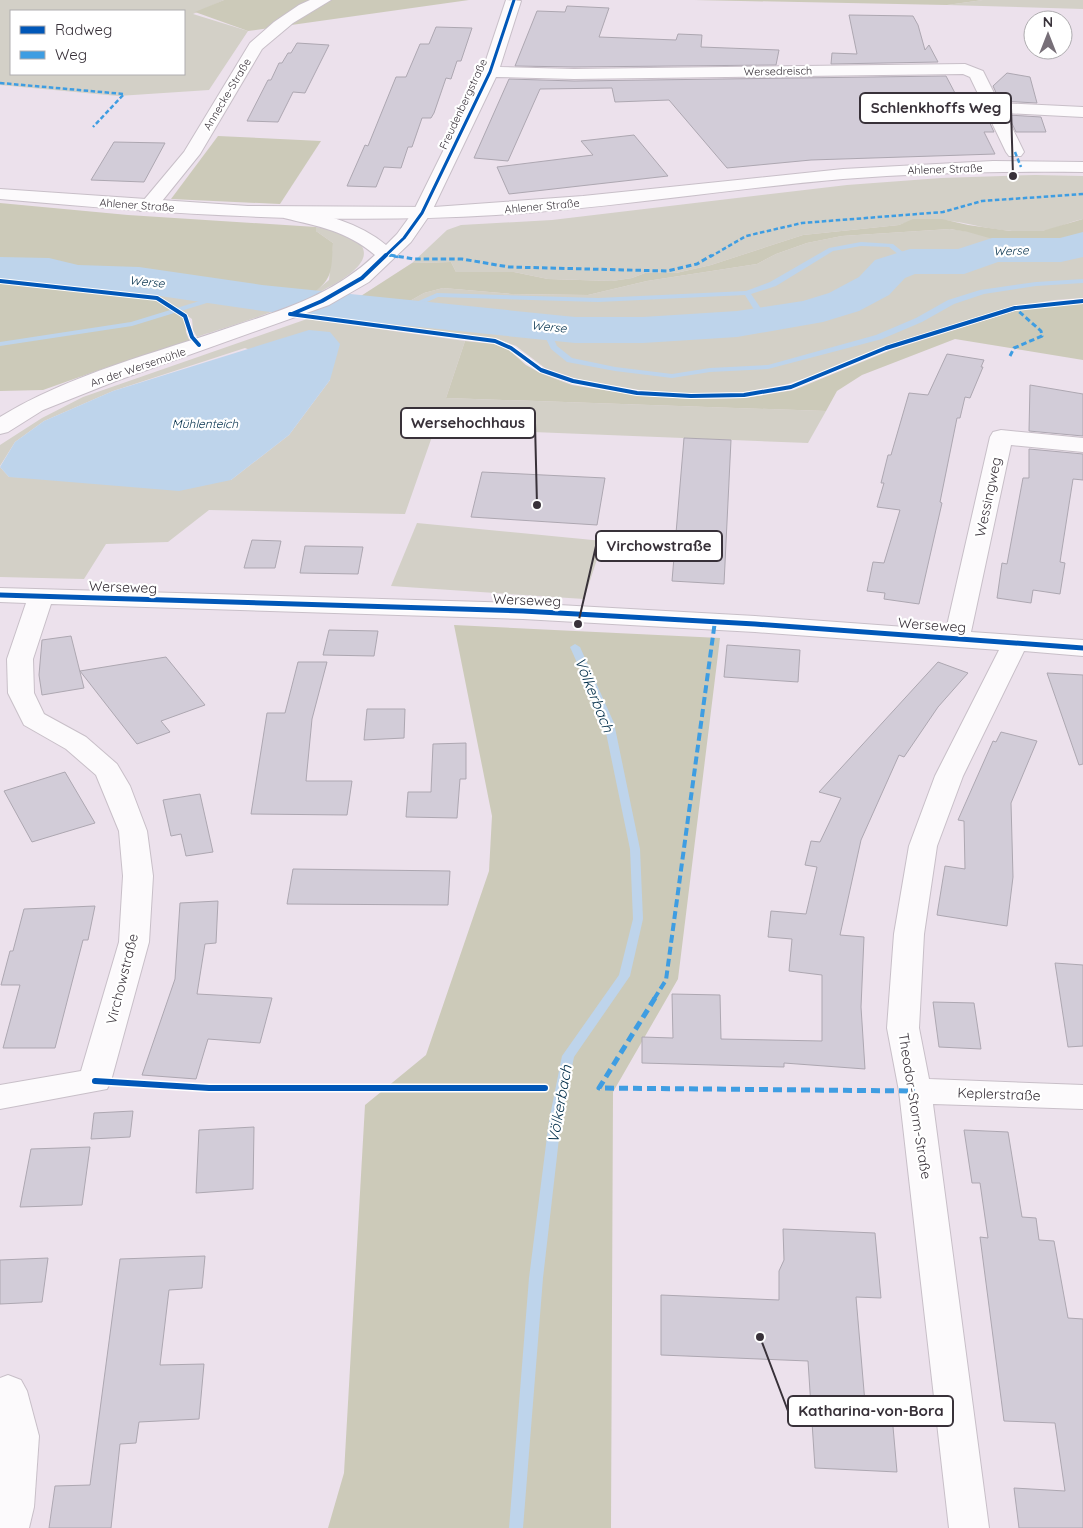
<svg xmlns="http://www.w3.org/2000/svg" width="1083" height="1528" font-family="Quicksand,sans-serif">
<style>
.green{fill:#d3d0c7;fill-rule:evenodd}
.forest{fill:#cccab9}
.water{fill:#bed4eb}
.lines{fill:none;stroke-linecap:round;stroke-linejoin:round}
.stream{fill:#bed4eb;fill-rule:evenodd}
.river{fill:#bed4eb;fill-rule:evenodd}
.building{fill:#d2ccd8;stroke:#ada7b1}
.street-casing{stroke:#c8bfc8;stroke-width:2}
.secondary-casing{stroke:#c8bfc8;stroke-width:2}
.street{fill:#fcfafc;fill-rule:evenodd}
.secondary{fill:#fcfafc;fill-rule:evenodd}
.quiet-far3{stroke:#3e9de2;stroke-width:2.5;stroke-dasharray:4.5 2.5;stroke-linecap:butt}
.quiet-far2{stroke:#3e9de2;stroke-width:3;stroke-dasharray:5.5 3;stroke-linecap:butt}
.quiet-far1{stroke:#3e9de2;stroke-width:4;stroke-dasharray:8 4;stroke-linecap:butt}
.quiet{stroke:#3e9de2;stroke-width:5;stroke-dasharray:9 5;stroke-linecap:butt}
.cycleway-far3-casing{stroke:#fff;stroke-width:5}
.cycleway-far2-casing{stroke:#fff;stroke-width:6}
.cycleway-far1-casing{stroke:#fff;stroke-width:8}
.cycleway-casing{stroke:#fff;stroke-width:9}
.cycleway-far3{stroke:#0057b8;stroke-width:3}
.cycleway-far2{stroke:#0057b8;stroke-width:4}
.cycleway-far1{stroke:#0057b8;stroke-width:5}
.cycleway{stroke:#0057b8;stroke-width:6}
.labels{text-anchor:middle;stroke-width:4.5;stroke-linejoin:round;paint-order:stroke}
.far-street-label{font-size:11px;fill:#383139;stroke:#fff}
.far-water-label{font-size:12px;font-style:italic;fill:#002e4a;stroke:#fff}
.street-label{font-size:14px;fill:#383139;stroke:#fff}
.water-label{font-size:15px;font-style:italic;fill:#002e4a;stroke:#fff}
.leader{fill:none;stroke:#383139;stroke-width:2}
.callout-dot{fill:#383139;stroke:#fff;stroke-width:2}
.callout{fill:#fff;stroke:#383139;stroke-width:2}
.callout-label{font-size:15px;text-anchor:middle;font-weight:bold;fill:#383139}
</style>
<rect width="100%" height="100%" fill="#ece1ec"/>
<!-- green -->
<g class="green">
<path d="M0,0h224l-31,14 55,17 -39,59 -91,6 -118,-11zM11,11h173v63h-173z"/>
<path d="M983,0h100v9l-136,-4z"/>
<path d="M1035,175l48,1v43c-14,3 -27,10 -41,12 -9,1 -21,0 -30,0 -38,-2 -76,-21 -113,-6l-96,10 -92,30 -35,8h-31l-13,5 -20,3 -64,-2 -34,-7h-58l-5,-10 -39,1 35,-33 14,-5 91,-5 295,-35 94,-7z"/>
<path d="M316,227c16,3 34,5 45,18 27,37 -142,84 -164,92l-4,-7 -1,-11 -32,-22 -160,-18v-20l156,16 120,17 11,5 19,2 23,-19 4,-37 -17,-12z"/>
<path d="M950,229c13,2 52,6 59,17l36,2 38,-8v58l-28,2 -43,7 -129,40 -57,24 -38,13 -44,8 -53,2 -52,-4 -62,-11 -32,-11 -29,-22 -18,-7 -180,-24 32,-12 51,3 23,-13 19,-5 69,6 76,1 59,-14 110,-17 19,-10 31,-11 35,-7z"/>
<path d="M307,319l158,22 -19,57 380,13 -18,32 -373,-15 -30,86 -196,-4 -41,32 -62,2 -22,35 -84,-2v-110l9,10 222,3 58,-45 41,-55 -85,-32 -132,43 -69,30 -29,21 -15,24v-21l42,-27 41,-21z"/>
<path d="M417,523l186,18 -19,58 -193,-13z"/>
</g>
<!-- forest -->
<g class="forest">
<path d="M224,0h245l-221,31 -53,-19z"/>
<path d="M694,0h289l-36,5z"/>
<path d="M218,136l103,5 -41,63 -109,-5z"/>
<path d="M0,203l128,12 188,12v4l17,12c-2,32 0,36 -27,56l-19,-2 -11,-5 -120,-17 -156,-16z"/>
<path d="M913,219h29l26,6 42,6h32l41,-12v21l-38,8 -36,-2 -2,-3 -39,-11 -18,-3 -108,7 -35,7 -31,11 -19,10 -110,17 -59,14 -76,-1 -69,-6 -19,5 -23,13 -51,-3 62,-40 39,-1 5,10h58l34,7 64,2 20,-3 13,-5h31l35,-8 92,-30 96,-10z"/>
<path d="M0,283l156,16 12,6 17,15 1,12 4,10 -85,26 -62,22 -43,1z"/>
<path d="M1083,303v57l-128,-21 -93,36 -25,16 -11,20 -380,-13 19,-57 29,3 15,6 17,15 14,8 32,12 63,10 56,4 54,-1 49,-8 97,-40 130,-41z"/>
<path d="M454,625l266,13 -42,341 -65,113 -2,436h-283l16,-55 21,-368 61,-50 63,-184 3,-55z"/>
</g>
<!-- water -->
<path class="water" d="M309,330l21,2 10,12 -10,36 -41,55 -58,45 -52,11 -170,-14 -9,-10 15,-25 29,-21 69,-30z"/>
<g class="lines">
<!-- stream -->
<g class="stream">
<path d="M861,242l32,2 21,17 -6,1 -19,-15 -28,-1 -28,5 -57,35 -25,8 17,25 -4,2h-3l-16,-26 -147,7 -160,-5 -38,17h-3l-4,-2 44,-19 161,5 148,-7 24,-9 59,-34z"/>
<path d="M1083,279v4l-47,3 -52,8 -30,10 -32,18 -40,17 -114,30 -58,3 -38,6 -57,-7 -48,-9 -16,-13 -11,-23 1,-2h6l10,22 15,12 43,9 57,7 38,-6 58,-3 108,-30 40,-17 32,-18 32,-10 56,-8z"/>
<path d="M229,292l7,2 -104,32 -132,20v-4l131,-20z"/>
<path d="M575,644l5,3 34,76 26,126 3,70 -13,57 -56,81 -13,64 -18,157 -20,250h-14l20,-250 20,-157 13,-65 57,-81 14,-56 -3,-70 -26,-126 -34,-76z"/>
</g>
<!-- river -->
<path class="river" d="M1083,232v25l-22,5h-63l-34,12h-49l-10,4 -16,17 -30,16 -36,11 -86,15 -94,6h-68l-313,-32 -123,-18 -61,-2 -29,-7 -49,-3v-24l49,1 29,7 61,2 123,18 313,32h68l94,-6 66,-10 26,-8 30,-16 16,-17 35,-11h48l34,-11h68z"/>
</g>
<!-- building -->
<g class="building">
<path d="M567,6l42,2 -10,29 77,3 2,-6 24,1 -1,12 78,3 -3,15 -202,2 -59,-1 22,-55 28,1z"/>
<path d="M849,15l64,1 5,9 7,25 4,-5 9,17 -107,2 1,-11 25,1z"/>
<path d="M436,27l36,1 -11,33h-4l-6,18 -5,-1 -12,35 -3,5h-9l-10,29h-4l-7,21 -17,-1 -8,20 -29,-1 18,-41 3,1 28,-69h10l14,-33h9z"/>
<path d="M297,43l32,2 -24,48 -12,-1 -15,30 -31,-1 21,-41h3l8,-17h3l6,-10h3z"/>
<path d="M1007,73l23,4 7,26 -37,-2 -7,-15z"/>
<path d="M946,76l19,36 14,-12 15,32h-10l11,22 -184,6 -84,8 -58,-68 -54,2 -3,-14 -72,1 -32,72 -34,-3 35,-79 65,2z"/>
<path d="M1008,115l33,2 5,15h-30z"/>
<path d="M634,135l34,41 -159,18 -12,-27 96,-12 -12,-14z"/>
<path d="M114,142l51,1 -21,39 -53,-2z"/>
<path d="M947,354l37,6 -3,7h2l-13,31 -5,-1 -5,21h-3l-17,84 2,1 -23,101 -35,-5 1,-6 -18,-2 6,-29 11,1 16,-53 -23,-3 7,-24h-3l7,-28h3l18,-62 19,2z"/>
<path d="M1030,385l53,9v42l-54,-5z"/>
<path d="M684,438l47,2 -7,144 -52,-3z"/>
<path d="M1029,449l54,5v26l-10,-1 -13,83 5,1 -5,31 -27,-4 -2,13 -34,-5 5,-35 5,1 16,-86h6z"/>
<path d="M482,472l123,6 -8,47 -126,-8z"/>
<path d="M252,540l29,1 -6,27h-31z"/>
<path d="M305,546l58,1 -5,27 -58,-1z"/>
<path d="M329,630l49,1 -4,25 -51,-1z"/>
<path d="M71,636l13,52 -42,7 -3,-20 3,-35z"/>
<path d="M727,645l73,5 -2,32 -74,-5z"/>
<path d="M166,657l39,48 -44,16 9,11 -33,12 -57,-73z"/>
<path d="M298,662h29l-15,57 -6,62h46l-5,34 -96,-1 16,-101h18z"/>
<path d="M938,662l30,11 -30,34 -34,50 -5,-2 -38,85 -21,95 24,2 -3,70 4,62 -81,-6v4l-142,-4v-26l31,1 -1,-44 48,1 1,44 101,2v-66l-33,-4 3,-32 -24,-2 3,-26 35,3 11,-47 -12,-2 6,-24 9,1 21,-44 -22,-6z"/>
<path d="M1047,673l36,2v89l-4,1z"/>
<path d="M367,709h38l-1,29 -40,2z"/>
<path d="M1001,732l36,9 -26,62 2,74 -6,49 -70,-11 8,-49 20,3 -1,-48 -6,-1 35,-79 3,1z"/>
<path d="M466,743v36h-6l-3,39 -51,-1 2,-25h23l2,-48z"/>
<path d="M65,772l30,51 -63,19 -28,-51z"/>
<path d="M200,794l13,58 -27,4 -5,-22 -10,2 -8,-36z"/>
<path d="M293,869l157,2 -2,34 -161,-1z"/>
<path d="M218,901l-2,42 -11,1 -8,50 75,4 -12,45 -52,-4 -12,40 -54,-4 33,-96 5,-76z"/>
<path d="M95,906l-7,34h-5l-28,108h-52l17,-63h-19l9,-34h3l11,-42z"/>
<path d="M1055,963l28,2v81l-15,1z"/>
<path d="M933,1002l41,1 7,46 -42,-2z"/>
<path d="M133,1111l-3,26 -39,2 3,-26z"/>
<path d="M254,1127l-1,62 -57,4 3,-63z"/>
<path d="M964,1130l44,2 14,85 14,1 3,22 15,1 14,77 15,1v209h-64l-5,-40 51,3 -10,-68 -51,-2 -24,-184 8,1 -8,-55h-8z"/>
<path d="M90,1147l-8,58 -62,2 11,-58z"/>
<path d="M783,1229l92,4 6,65 -25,-1 9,106 26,1 6,68 -82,-4 -7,-107 -147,-6v-60l118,5v-29l5,-11z"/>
<path d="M205,1256l-3,32 -33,2 -9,75 44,-1 -5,55 -60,3 -3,21 -16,1 -9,84h-62l6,-42 35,-1 30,-226z"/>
<path d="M48,1258l-6,44 -42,2v-44z"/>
</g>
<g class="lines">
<!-- street casing -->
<g class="street-casing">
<g id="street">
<path d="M331,0l-38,23 -31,26 -62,105 -46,57h-14l-2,-4 46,-55 66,-109 24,-21 25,-17 11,-5z"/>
<path d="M506,0l15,1 -21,66 74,2 391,-5 18,7 16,32 84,4v10l-78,-4 19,39 -3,4h-12l-3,-4 -36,-75 -7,-3 -389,5 -78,-2 -65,136 -20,29 -42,40 -40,23 -213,76 -73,29 -35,22 -8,2v-17c70,-43 156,-64 234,-91 52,-17 100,-32 141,-71 -30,-25 -55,-28 -91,-37l-2,-4 2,-4 7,-2c35,7 67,14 95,37l11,-11 16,-22 69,-140z"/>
<path d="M1001,430l82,8v14l-72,-7 -40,187 112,8v16l-59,-5 -61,125 -26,70 -13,88 -5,94 10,51 154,6v24l-150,-5 56,424h-40l-50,-437 -12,-63 7,-94 15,-88 26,-70 64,-126 -244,-18 -232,-13 -472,-15 -18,55 1,34 10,21 42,23 31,27 13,22 17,45 6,45 -4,66 -38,139 -4,8 -107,20v-24l81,-14 38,-129 4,-66 -4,-45 -23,-56 -30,-26 -42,-24 -16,-32 -1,-34 19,-56 -26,-1v-14l523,15 232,13 191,14 44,-193 3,-5z"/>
<path d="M8,1375l13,5 6,11 12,45 -5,71 -5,21h-29v-150z"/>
</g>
</g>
<!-- secondary casing -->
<g class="secondary-casing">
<path id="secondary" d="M993,161l90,1v10c-80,-1 -160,1 -240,7 -116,10 -231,29 -347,36 -166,10 -331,-1 -496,-16v-10l248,17 186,1 149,-11 260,-27z"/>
</g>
<!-- street -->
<use href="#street" class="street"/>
<!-- secondary -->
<use href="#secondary" class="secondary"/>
<!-- quiet-far3 -->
<g class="quiet-far3">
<path d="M0,83l124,11 -31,33"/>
<path d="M1015,152l6,15"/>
<path d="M387,255l11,2"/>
<path d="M710,257l36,-21 56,-13 141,-11 39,-11 101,-7"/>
</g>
<!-- quiet-far2 -->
<g class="quiet-far2">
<path d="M390,255l24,4h48l47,8 158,4 30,-7 15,-9"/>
<path d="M1010,356l4,-8 28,-12 -1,-5 -26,-23"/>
</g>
<!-- quiet-far1 -->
<path class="quiet-far1" d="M654,999l12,-19 49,-359"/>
<!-- quiet -->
<path class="quiet" d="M655,998l-56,90 316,3"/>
<!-- cycleway-far3 casing -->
<g class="cycleway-far3-casing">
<path id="cycleway-far3" d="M384,257l20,-19 18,-25 68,-141 24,-72"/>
</g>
<!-- cycleway-far2 casing -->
<g class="cycleway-far2-casing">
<g id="cycleway-far2">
<path d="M0,281l157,17 28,18 7,21 7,8"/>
<path d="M290,314l205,27 16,7 30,22 32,11 64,12 54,3 53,-1 47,-8 95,-39 129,-40 68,-7"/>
<path d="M292,314l30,-13 40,-23 24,-23"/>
</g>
</g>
<!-- cycleway-far1 casing -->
<g class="cycleway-far1-casing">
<path id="cycleway-far1" d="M0,595l523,16 232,13 328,24"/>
</g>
<!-- cycleway casing -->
<g class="cycleway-casing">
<path id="cycleway" d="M95,1081l114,7h336"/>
</g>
<!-- cycleway-far3 -->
<use href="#cycleway-far3" class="cycleway-far3"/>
<!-- cycleway-far2 -->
<use href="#cycleway-far2" class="cycleway-far2"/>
<!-- cycleway-far1 -->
<use href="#cycleway-far1" class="cycleway-far1"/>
<!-- cycleway -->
<use href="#cycleway" class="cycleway"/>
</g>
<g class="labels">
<!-- far-street labels -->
<g class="far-street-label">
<text transform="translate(778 71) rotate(-1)" y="4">Wersedreisch</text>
<text transform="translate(227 94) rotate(-59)" y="4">Annecke-Straße</text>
<text transform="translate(463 104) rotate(-65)" y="4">Freudenbergstraße</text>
<text transform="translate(945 169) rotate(-2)" y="4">Ahlener Straße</text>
<text transform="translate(137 205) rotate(4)" y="4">Ahlener Straße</text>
<text transform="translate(542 206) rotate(-5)" y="4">Ahlener Straße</text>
<text transform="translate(138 367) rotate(-19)" y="4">An der Wersemühle</text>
</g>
<!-- far-water labels -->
<g class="far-water-label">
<text transform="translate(1011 251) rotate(-2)" y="4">Werse</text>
<text transform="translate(147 282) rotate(6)" y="4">Werse</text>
<text transform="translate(549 327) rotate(6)" y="4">Werse</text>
<text x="205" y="428">Mühlenteich</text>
</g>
<!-- street labels -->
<g class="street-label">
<text transform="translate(988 497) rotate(-78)" y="5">Wessingweg</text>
<text transform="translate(123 587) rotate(2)" y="5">Werseweg</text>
<text transform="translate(527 600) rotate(2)" y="5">Werseweg</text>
<text transform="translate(932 625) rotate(4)" y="5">Werseweg</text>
<text transform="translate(122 979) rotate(-76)" y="5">Virchowstraße</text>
<text transform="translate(999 1094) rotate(2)" y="5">Keplerstraße</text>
<text transform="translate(915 1106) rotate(81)" y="5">Theodor-Storm-Straße</text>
</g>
<!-- water labels -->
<g class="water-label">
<text transform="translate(594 695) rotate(68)" y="5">Völkerbach</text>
<text transform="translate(560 1104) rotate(-80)" y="5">Völkerbach</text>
</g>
</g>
<!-- callouts -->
<path class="leader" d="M1013 176L1011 108M537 505L535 423M578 624L596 546M760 1337L788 1411"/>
<g class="callout-dot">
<circle cx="1013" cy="176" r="5"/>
<circle cx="537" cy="505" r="5"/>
<circle cx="578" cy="624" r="5"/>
<circle cx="760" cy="1337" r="5"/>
</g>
<g class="callout">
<rect x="860" y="93" width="151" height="30" rx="5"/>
<rect x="401" y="408" width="134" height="30" rx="5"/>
<rect x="596" y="531" width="126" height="30" rx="5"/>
<rect x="788" y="1396" width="165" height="30" rx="5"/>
</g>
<g class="callout-label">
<text x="936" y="113">Schlenkhoffs Weg</text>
<text x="468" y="428">Wersehochhaus</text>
<text x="659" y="551">Virchowstraße</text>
<text x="871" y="1416">Katharina-von-Bora</text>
</g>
<!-- legend -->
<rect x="10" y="10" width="175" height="65" fill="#ffffff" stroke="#afadb0"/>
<rect x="20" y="26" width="25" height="8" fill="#0057b8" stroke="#afadb0"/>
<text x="55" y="35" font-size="15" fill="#383139">Radweg</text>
<rect x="20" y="51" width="25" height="8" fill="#3e9de2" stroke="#afadb0"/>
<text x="55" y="60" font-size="15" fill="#383139">Weg</text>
<!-- north arrow -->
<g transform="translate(1048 35)"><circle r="24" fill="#ffffff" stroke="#afadb0"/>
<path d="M0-4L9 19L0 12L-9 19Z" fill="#776f78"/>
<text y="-8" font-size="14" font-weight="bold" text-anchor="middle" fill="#383139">N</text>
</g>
</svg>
